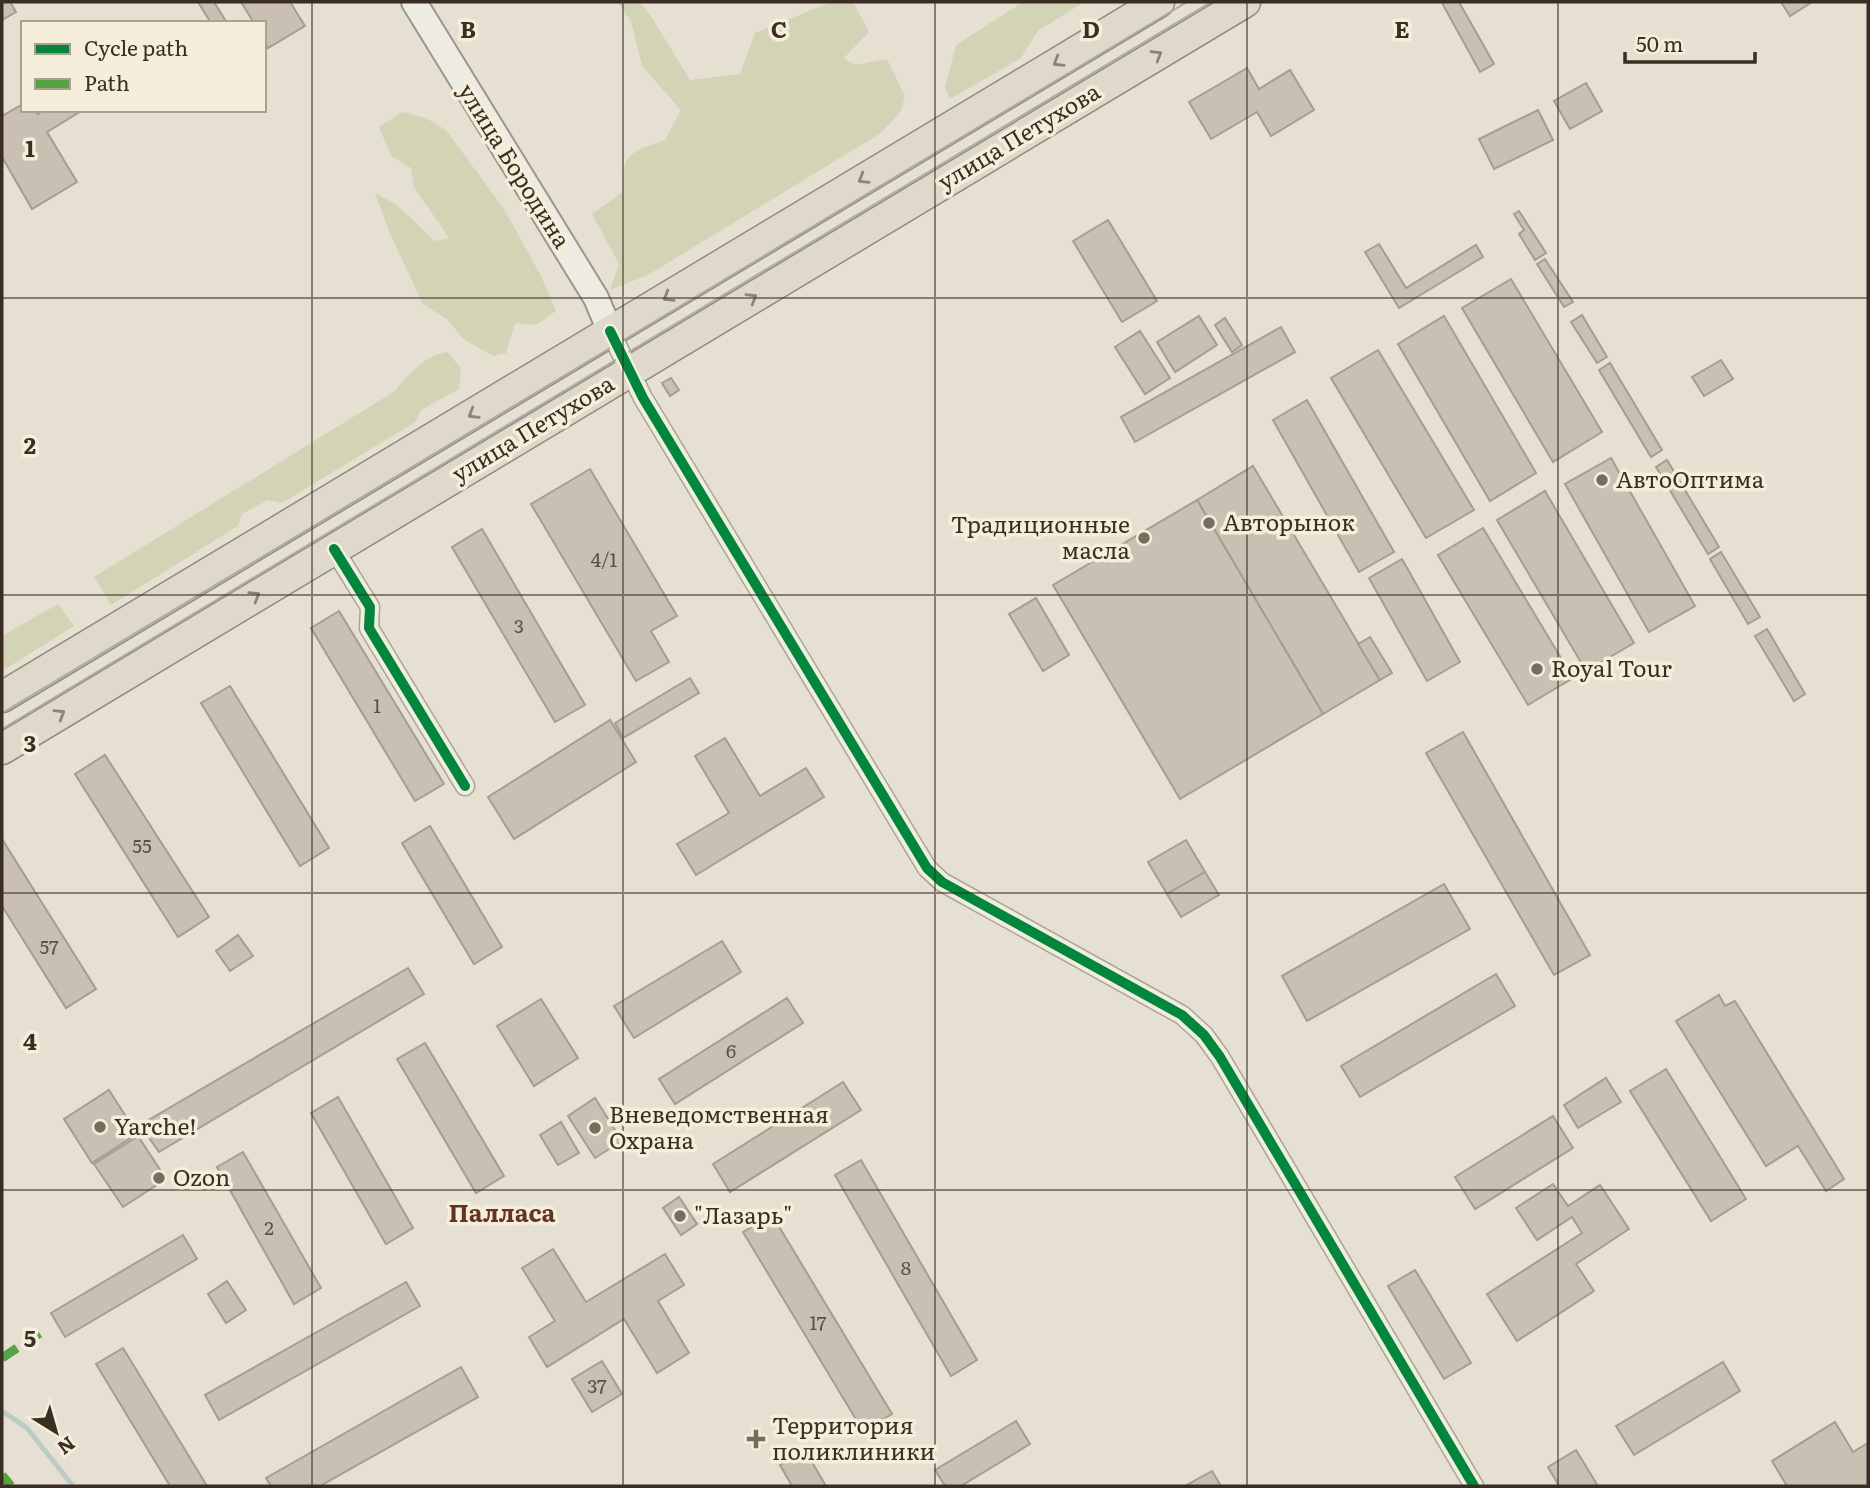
<svg xmlns="http://www.w3.org/2000/svg" width="1870" height="1488" font-family="Literata,serif">
<style>
.green{fill:#d3d4b5}
.lines{fill:none;stroke-linecap:round;stroke-linejoin:round}
.stream{stroke:#bccbc3;stroke-width:5}
.building{fill:#c9c0b3;stroke:#a69c91;stroke-width:2}
.minor-casing{stroke:#aba59a;stroke-width:21}
.secondary-casing{stroke:#9b958a;stroke-width:28}
.trunk-casing{stroke:#908b81;stroke-width:33}
.minor{stroke:#eeebe3;stroke-width:18}
.secondary{stroke:#eeebe3;stroke-width:24}
.trunk{stroke:#dfd9cc;stroke-width:30}
.tram{stroke:#aeaaa3;stroke-width:2}
.quiet{stroke:#54a441;stroke-width:9;stroke-dasharray:18 9;stroke-linecap:butt}
.cycleway-casing{stroke:#f4eeda;stroke-width:15}
.cycleway{stroke:#00873e;stroke-width:10}
.oneway{stroke:#8c8477}
.grid{fill:none;stroke:#3a2e22;stroke-width:2;stroke-opacity:0.55}
.poi-dot{fill:#766c60;stroke:#f4eeda;stroke-width:2.5}
.labels{text-anchor:middle;stroke-width:7;stroke-linejoin:round;paint-order:stroke}
.number-label{font-size:19px;fill:#5e5246}
.street-label{font-size:23px;fill:#3a2e22;stroke:#f4eeda}
.poi-label{font-size:23px;fill:#3a2e22;stroke:#f4eeda;text-anchor:start}
.neighbourhood-label{font-size:24px;font-weight:bold;fill:#643324;stroke:#f4eeda}
.grid-label{font-size:23px;text-anchor:middle;font-weight:bold;fill:#3a2e22;stroke:#f4eeda;stroke-width:7;stroke-linejoin:round;paint-order:stroke}
</style>
<rect width="100%" height="100%" fill="#e5e0d2"/>
<!-- green -->
<g class="green">
<path d="M617,2h23l11,14 39,64 50,-6 15,-41 76,-31h22l16,30 -25,26 11,7 32,-6 18,37 -4,15 -20,22 -233,142 -38,15 9,-26 -27,-50 31,-22c-2,-39 7,-40 42,-52l16,-30 -39,-44 -11,-45z"/>
<path d="M1023,2h61l-46,29 -17,27 -71,41 -5,-11 11,-43z"/>
<path d="M402,112l24,6 20,12 58,79 37,67 15,35 -20,14 -21,-2 -9,30 -13,3 -30,-17 -15,-19 -25,-16 -33,-70 -15,-41 22,12 38,36 14,-3 -35,-51 -3,-19 -20,-12 -12,-29z"/>
<path d="M447,352l14,16 -2,21 -38,21 -6,12 -133,81 -14,-3 -26,14 -4,12 -127,79 -17,-28 301,-186c15,-18 29,-35 52,-39z"/>
<path d="M58,604l16,22 -72,45v-35z"/>
</g>
<g class="lines">
<!-- stream -->
<path class="stream" d="M2,1411l25,17 46,58"/>
</g>
<!-- building -->
<g class="building">
<path d="M2,2h8l6,10 -14,8z"/>
<path d="M198,2h16l13,21h-16z"/>
<path d="M241,2h49l15,24 -37,22 -4,-7v-18h-10z"/>
<path d="M1444,2h15l35,62 -14,8 -38,-69z"/>
<path d="M1781,2h31l-22,14z"/>
<path d="M1247,68l12,21 31,-19 24,40 -43,26 -14,-24 -46,27 -22,-37z"/>
<path d="M1586,83l16,28 -32,18 -16,-28z"/>
<path d="M23,104v6h13l2,4 6,-4h39l-36,22 30,50 -45,27 -30,-52v-41z"/>
<path d="M1538,110l15,30 -59,29 -15,-30z"/>
<path d="M1519,211l27,42 -11,7 -16,-26 5,-4 -10,-16z"/>
<path d="M1108,220l49,81 -35,21 -49,-81z"/>
<path d="M1379,244l27,44 70,-43 7,12 -84,51 -34,-56z"/>
<path d="M1545,259l28,43 -9,5 -27,-43z"/>
<path d="M1511,279l91,153 -49,30 -91,-154z"/>
<path d="M1582,315l25,42 -10,6 -26,-41z"/>
<path d="M1199,316l18,29 -42,27 -18,-30z"/>
<path d="M1444,316l92,157 -46,28 -92,-157z"/>
<path d="M1225,318l17,27 -10,7 -17,-27z"/>
<path d="M1281,327l14,25 -160,90 -14,-25z"/>
<path d="M1140,331l30,47 -25,16 -30,-47z"/>
<path d="M1378,350l96,160 -48,28 -95,-160z"/>
<path d="M1721,360l12,19 -29,17 -12,-19z"/>
<path d="M1610,363l52,87 -11,7 -52,-87z"/>
<path d="M671,378l8,12 -9,6 -8,-13z"/>
<path d="M1307,400l87,152 -35,20 -86,-152z"/>
<path d="M1611,458l84,148 -46,26 -84,-148z"/>
<path d="M1667,460l52,87 -11,7 -52,-87z"/>
<path d="M1253,466l127,214 -57,34 -126,-214z"/>
<path d="M590,469l87,147 -26,15 18,31 -33,19 -105,-177z"/>
<path d="M1545,491l89,152 -48,28 -89,-151z"/>
<path d="M1197,500l126,214 -143,85 -127,-214z"/>
<path d="M1483,528l90,150 -45,27 -90,-150z"/>
<path d="M482,529l103,176 -30,17 -103,-175z"/>
<path d="M1721,552l39,65 -12,7 -38,-65z"/>
<path d="M1402,559l58,103 -33,19 -58,-103z"/>
<path d="M1036,598l33,57 -26,16 -34,-57z"/>
<path d="M339,611l105,173 -29,17 -104,-173z"/>
<path d="M1767,629l38,65 -11,7 -39,-65z"/>
<path d="M1370,637l22,36 -12,7 -22,-36z"/>
<path d="M690,678l9,15 -76,45 -8,-15z"/>
<path d="M230,686l99,162 -29,18 -99,-163z"/>
<path d="M610,720l26,42 -122,77 -26,-42z"/>
<path d="M1463,732l127,223 -36,20 -128,-222z"/>
<path d="M725,738l35,58 46,-28 18,29 -128,78 -19,-31 52,-31 -34,-57z"/>
<path d="M105,755l104,162 -31,20 -103,-163z"/>
<path d="M430,826l72,121 -28,17 -72,-121z"/>
<path d="M2,839l94,150 -30,19 -64,-102z"/>
<path d="M1186,840l19,32 -38,22 -19,-32z"/>
<path d="M1205,872l14,23 -38,22 -14,-23z"/>
<path d="M1444,884l26,45 -163,92 -25,-45z"/>
<path d="M238,935l15,21 -23,15 -14,-20z"/>
<path d="M722,941l19,31 -107,66 -20,-32z"/>
<path d="M408,968l16,26 -265,158 -19,-27z"/>
<path d="M1496,974l19,32 -155,91 -19,-31z"/>
<path d="M1719,995l6,11 10,-5 109,178 -18,12 -28,-45 -32,20 -90,-145z"/>
<path d="M787,998l16,25 -128,81 -16,-25z"/>
<path d="M541,999l37,59 -44,28 -37,-60z"/>
<path d="M425,1043l79,133 -28,17 -79,-134z"/>
<path d="M1666,1069l80,130 -35,22 -81,-130z"/>
<path d="M1606,1078l15,24 -43,26 -14,-23z"/>
<path d="M843,1082l18,28 -131,82 -17,-28z"/>
<path d="M109,1090l28,44 -45,29 -28,-44z"/>
<path d="M338,1097l75,131 -27,16 -75,-131z"/>
<path d="M595,1098l27,43 -27,17 -27,-42z"/>
<path d="M1553,1116l20,32 -98,61 -20,-32z"/>
<path d="M561,1122l18,31 -21,12 -18,-30z"/>
<path d="M138,1136l28,43 -43,28 -29,-43z"/>
<path d="M243,1152l78,136 -27,16 -77,-137z"/>
<path d="M861,1160l116,200 -26,16 -116,-201z"/>
<path d="M1553,1184l15,22 32,-21 29,44 -53,35 18,27 -77,50 -30,-47 95,-61 -10,-16 -35,23 -21,-32z"/>
<path d="M679,1197l18,27 -16,11 -18,-27z"/>
<path d="M772,1215l120,199 -29,17 -120,-199z"/>
<path d="M183,1235l14,24 -132,78 -14,-24z"/>
<path d="M553,1249l33,53 79,-48 19,31 -26,16 31,52 -32,20 -33,-54 -77,48 -18,-30 26,-16 -33,-53z"/>
<path d="M1415,1270l56,93 -27,16 -56,-93z"/>
<path d="M227,1281l19,29 -20,13 -18,-29z"/>
<path d="M406,1282l14,24 -201,114 -14,-25z"/>
<path d="M123,1348l84,138h-37l-74,-122z"/>
<path d="M602,1361l20,33 -30,18 -20,-33z"/>
<path d="M1723,1362l17,29 -106,64 -18,-29z"/>
<path d="M461,1367l17,30 -158,89h-49l-5,-8z"/>
<path d="M1016,1421l14,23 -69,42h-16l-10,-16z"/>
<path d="M1835,1422l18,30 15,-9v43h-81l-15,-25z"/>
<path d="M805,1450l21,36h-34l-12,-21z"/>
<path d="M1576,1450l22,36h-39l-11,-19z"/>
<path d="M1212,1471l9,15h-36z"/>
</g>
<g class="lines">
<!-- minor casing -->
<g class="minor-casing">
<g id="minor">
<path d="M610,331l33,67 284,470 15,14 240,133 22,20 16,22 254,429"/>
<path d="M334,549l36,58 -1,21 96,158"/>
</g>
</g>
<!-- secondary casing -->
<g class="secondary-casing">
<path id="secondary" d="M414,2l182,296 14,33"/>
</g>
<!-- trunk casing -->
<g class="trunk-casing">
<g id="trunk">
<path d="M2,697l1157,-695"/>
<path d="M2,749l1243,-747"/>
</g>
</g>
<!-- minor -->
<use href="#minor" class="minor"/>
<!-- secondary -->
<use href="#secondary" class="secondary"/>
<!-- trunk -->
<use href="#trunk" class="trunk"/>
<!-- tram -->
<g class="tram">
<path d="M2,713l1185,-711"/>
<path d="M2,729l1209,-727"/>
</g>
<!-- quiet -->
<g class="quiet">
<path d="M2,1358l38,-25"/>
<path d="M2,1475l9,11"/>
</g>
<!-- cycleway casing -->
<g class="cycleway-casing">
<g id="cycleway">
<path d="M610,331l33,67 284,470 15,14 240,133 22,20 16,22 254,429"/>
<path d="M334,549l36,58 -1,21 96,158"/>
</g>
</g>
<!-- cycleway -->
<use href="#cycleway" class="cycleway"/>
</g>
<!-- one-way arrows -->
<defs><path id="oneway-chevron" d="M-2-3.5L2.5 0L-2 3.5" fill="none" stroke-width="1.6" stroke-linecap="round" stroke-linejoin="round" transform="scale(1.75)"/></defs>
<g class="oneway">
<use href="#oneway-chevron" transform="translate(1157 55) rotate(-31)"/>
<use href="#oneway-chevron" transform="translate(1058 62) rotate(149)"/>
<use href="#oneway-chevron" transform="translate(863 179) rotate(149)"/>
<use href="#oneway-chevron" transform="translate(668 297) rotate(149)"/>
<use href="#oneway-chevron" transform="translate(752 298) rotate(-31)"/>
<use href="#oneway-chevron" transform="translate(473 414) rotate(149)"/>
<use href="#oneway-chevron" transform="translate(255 596) rotate(-31)"/>
<use href="#oneway-chevron" transform="translate(60 714) rotate(-31)"/>
</g>
<!-- grid -->
<path class="grid" d="M312,2v1484M623,2v1484M935,2v1484M1247,2v1484M1558,2v1484M2,298h1866M2,595h1866M2,893h1866M2,1190h1866"/>
<!-- markers -->
<g class="poi-dot">
<circle cx="1602" cy="480" r="7"/>
<circle cx="1209" cy="523" r="7"/>
<circle cx="1144" cy="538" r="7"/>
<circle cx="1537" cy="669" r="7"/>
<circle cx="100" cy="1127" r="7"/>
<circle cx="595" cy="1128" r="7"/>
<circle cx="159" cy="1178" r="7"/>
<circle cx="680" cy="1216" r="7"/>
<path d="M752.5 1428.5h7v7h7v7h-7v7h-7v-7h-7v-7h7z"/>
</g>
<g class="labels">
<!-- number labels -->
<g class="number-label">
<text x="604" y="567">4/1</text>
<text x="519" y="633">3</text>
<text x="377" y="713">1</text>
<text x="142" y="853">55</text>
<text x="49" y="954">57</text>
<text x="731" y="1058">6</text>
<text x="269" y="1235">2</text>
<text x="906" y="1275">8</text>
<text x="818" y="1330">17</text>
<text x="597" y="1393">37</text>
</g>
<!-- street labels -->
<g class="street-label">
<text transform="translate(1019 137) rotate(-31)" y="8">улица Петухова</text>
<text transform="translate(514 166) rotate(58)" y="8">улица Бородина</text>
<text transform="translate(533 429) rotate(-31)" y="8">улица Петухова</text>
</g>
<!-- poi labels -->
<g class="poi-label">
<text x="1616" y="488">АвтоОптима</text>
<text x="1223" y="531">Авторынок</text>
<text x="1130" y="533" text-anchor="end">Традиционные<tspan x="1130" dy="26">масла</tspan></text>
<text x="1551" y="677">Royal Tour</text>
<text x="609" y="1123">Вневедомственная<tspan x="609" dy="26">Охрана</tspan></text>
<text x="114" y="1135">Yarche!</text>
<text x="173" y="1186">Ozon</text>
<text x="694" y="1224">"Лазарь"</text>
<text x="772" y="1434">Территория<tspan x="772" dy="26">поликлиники</tspan></text>
</g>
<!-- neighbourhood labels -->
<g class="neighbourhood-label">
<text x="502" y="1222">Палласа</text>
</g>
</g>
<g class="grid-label">
<text x="468" y="38">B</text>
<text x="779" y="38">C</text>
<text x="1091" y="38">D</text>
<text x="1402" y="38">E</text>
<text x="30" y="157">1</text>
<text x="30" y="454">2</text>
<text x="30" y="752">3</text>
<text x="30" y="1050">4</text>
<text x="30" y="1347">5</text>
</g>
<!-- border -->
<rect width="1870" height="1488" fill="none" stroke="#3a2e22" stroke-width="7"/>
<!-- legend -->
<rect x="21" y="21" width="245" height="91" fill="#f4eeda" stroke="#aaa190" stroke-width="2"/>
<rect x="35" y="44" width="35" height="10" fill="#00873e" stroke="#aaa190" stroke-width="2"/>
<text x="84" y="56" font-size="21" fill="#3a2e22">Cycle path</text>
<rect x="35" y="79" width="35" height="10" fill="#54a441" stroke="#aaa190" stroke-width="2"/>
<text x="84" y="91" font-size="21" fill="#3a2e22">Path</text>
<!-- north arrow -->
<g transform="translate(56 1432) rotate(143)" stroke="#f4eeda" stroke-width="5" paint-order="stroke">
<path d="M0-5L12 26L0 18L-12 26Z" fill="#3a2e22"/>
<text y="-10" font-size="19" font-weight="bold" text-anchor="middle" fill="#3a2e22">N</text>
</g>
<!-- scale -->
<path d="M1625 52v10h130v-10" fill="none" stroke="#3a2e22" stroke-width="3.5"/>
<text x="1636" y="52" font-size="21" fill="#3a2e22" stroke="#f4eeda" stroke-width="5" paint-order="stroke">50 m</text>
</svg>
